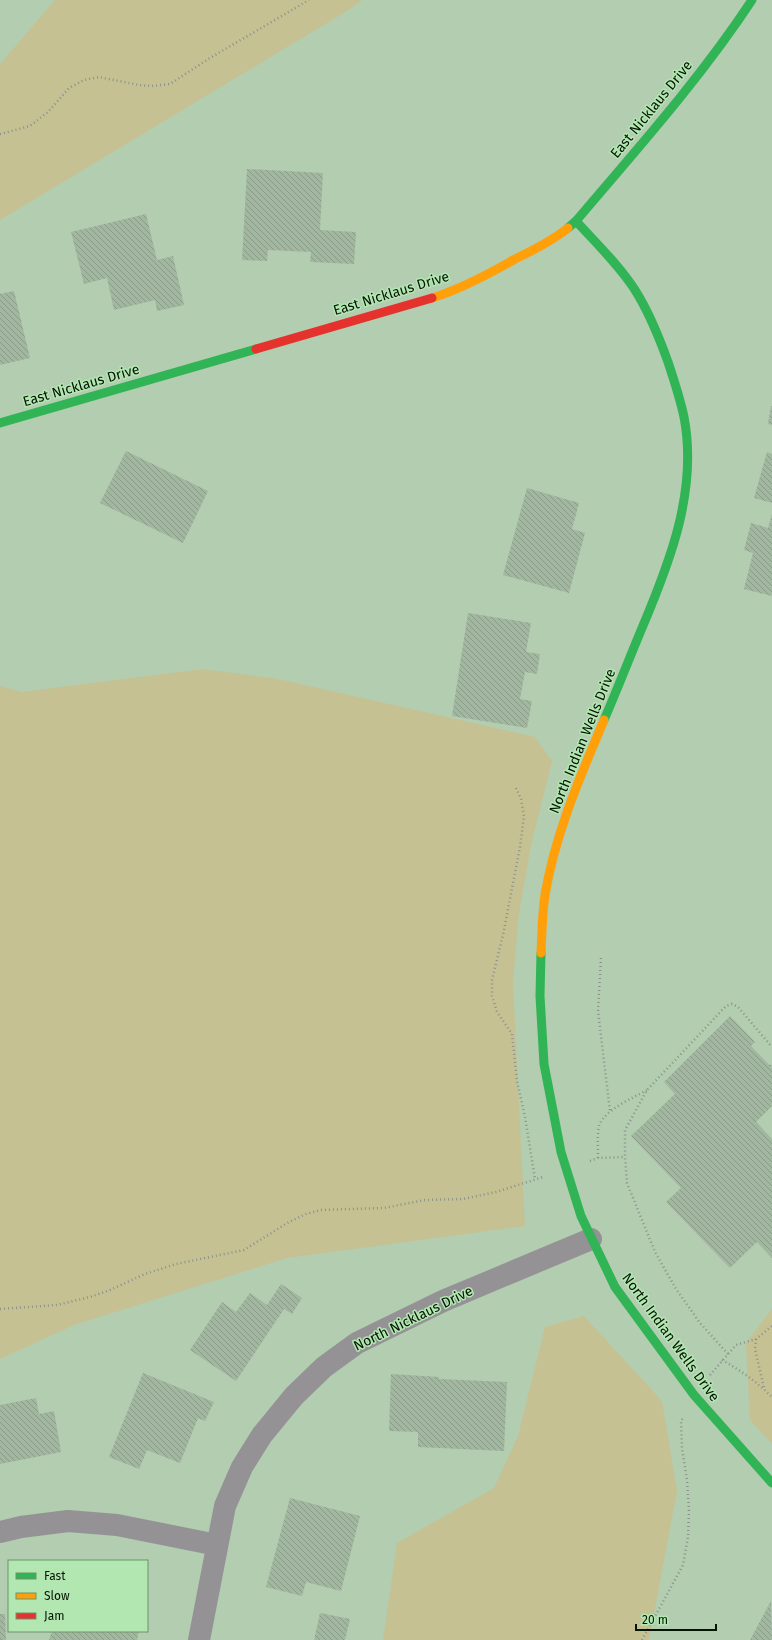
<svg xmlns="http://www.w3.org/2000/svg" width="772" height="1640" font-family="'Fira Sans',sans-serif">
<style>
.grass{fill:#c6c193}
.building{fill:url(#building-back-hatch)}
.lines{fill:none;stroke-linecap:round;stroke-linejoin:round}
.path{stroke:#8a928b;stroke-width:2.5;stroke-dasharray:1 3;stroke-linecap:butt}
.street{stroke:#959296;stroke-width:22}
.fast{stroke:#30b455;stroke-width:9}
.slow{stroke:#ff9f0a;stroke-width:9}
.jam{stroke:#e5322d;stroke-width:9}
.labels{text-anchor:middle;stroke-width:3;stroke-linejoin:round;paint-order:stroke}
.street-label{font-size:14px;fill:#031403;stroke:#b3e7b1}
</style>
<defs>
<pattern id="building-back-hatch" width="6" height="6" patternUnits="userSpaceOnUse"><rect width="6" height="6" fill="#a2b7a0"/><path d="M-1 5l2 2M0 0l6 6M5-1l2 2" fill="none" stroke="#8a9c88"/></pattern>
</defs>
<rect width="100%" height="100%" fill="#b2cdb0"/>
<!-- grass -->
<g class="grass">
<path d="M55,0h307l-15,11 -347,209v-156z"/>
<path d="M202,669l76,10 257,58 17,24 -21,84 -13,75 -5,63 12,243 -238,32 -213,67 -74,34v-673l22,6z"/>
<path d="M772,1309v135l-22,-24 -4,-77z"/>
<path d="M584,1316l78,85 15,90 -28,149h-266l14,-97 97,-55 24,-52 27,-109z"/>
</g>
<!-- building -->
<g class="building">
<path d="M247,169l76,4 -3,57 36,2 -2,32 -44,-2 1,-10 -43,-2 -1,11 -25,-1z"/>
<path d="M146,214l11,46 16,-4 11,49 -27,6 -2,-11 -41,10 -7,-32 -23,6 -13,-52z"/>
<path d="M14,291l16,67 -30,7v-71z"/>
<path d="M771,406h1v19l-4,-1z"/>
<path d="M126,451l82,40 -25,52 -83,-40z"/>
<path d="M767,452l5,2v49l-18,-5z"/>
<path d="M527,488l52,15 -7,26 13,4 -16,60 -66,-18z"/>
<path d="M772,514v82l-28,-7 9,-36 -9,-3 7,-27 17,5z"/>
<path d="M468,613l63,10 -5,29 14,2 -3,20 -12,-2 -5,27 12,2 -5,27 -75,-12z"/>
<path d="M730,1016l25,26 -4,4 21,22v38l-16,16 16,17v119l-15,-16 -27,26 -64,-66 15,-14 -50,-52 44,-42 -11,-12z"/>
<path d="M281,1284l21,14 -10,16 -8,-5 -48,72 -46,-31 32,-48 14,10 14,-19 17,12z"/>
<path d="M143,1373l71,29 -9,19 -7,-3 -18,45 -33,-13 -8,19 -30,-12z"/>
<path d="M391,1374l48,3v2l68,3 -3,69 -86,-4v-15l-29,-1z"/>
<path d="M36,1398l3,16 15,-3 7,41 -61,12v-59z"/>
<path d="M290,1498l70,18 -19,75 -35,-9 -4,14 -36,-9z"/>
<path d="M771,1601l1,39h-22z"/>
<path d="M320,1613l30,6 -5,21h-31z"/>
<path d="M0,1614h5l1,26h-6z"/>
<path d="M52,1631h87l-2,9h-88z"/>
</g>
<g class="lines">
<!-- path -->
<g class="path">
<path d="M0,134l30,-8 18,-14 21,-24 15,-8 15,-3 40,8 13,1 18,-2 40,-26 99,-58"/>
<path d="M516,788l5,11 3,17 -4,31 -17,88 -11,45v16l5,16 15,22 5,47 8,36 10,62"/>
<path d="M601,958l-3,53 12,100"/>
<path d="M770,1066l2,-3"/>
<path d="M598,1158c0,-11 -1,-22 1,-32 5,-16 34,-28 48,-36"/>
<path d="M590,1161l8,-3 27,-1"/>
<path d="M0,1309l57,-4 33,-8 20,-7 35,-16 31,-10 68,-14 45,-28 17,-8 15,-4 63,-2 41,-8 38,-1 33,-7 47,-15"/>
<path d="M756,1339l-1,10 9,39"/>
<path d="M728,1354l-28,-31 -24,-34 -21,-37 -28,-69 -2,-26v-27l22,-40 79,-84 6,-2 6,3 34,40"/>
<path d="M722,1360c18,10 35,22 50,37"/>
<path d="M710,1375l26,-30 20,-6 16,-13"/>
<path d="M642,1640l41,-75 5,-28 1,-27 -2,-30 -5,-32 -1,-27 2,-3"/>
</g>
<!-- street -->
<g class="street">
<path d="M0,1532l21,-5 47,-6 49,4 100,20"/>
<path d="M199,1640l26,-134 17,-39 20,-32 32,-39 30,-29 33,-24 86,-42 148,-62"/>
</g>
<!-- fast -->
<g class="fast">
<path d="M576,221c20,22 43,44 59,69 14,22 24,47 33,72 6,18 12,36 16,55 14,73 -14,145 -42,211 -13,31 -25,62 -38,92"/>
<path d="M568,228l8,-7c61,-72 124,-142 176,-221"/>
<path d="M0,423l256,-74"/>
<path d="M541,953l-1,43 4,68 17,88 20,64 34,71 79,108 78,88"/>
</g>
<!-- slow -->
<g class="slow">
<path d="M432,298c29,-9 57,-24 83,-39 19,-9 37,-18 53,-31"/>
<path d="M541,953c1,-19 1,-39 4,-58 10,-61 35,-118 59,-175"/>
</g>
<!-- jam -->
<path class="jam" d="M256,349l176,-51"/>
</g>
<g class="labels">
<!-- street labels -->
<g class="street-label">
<text transform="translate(651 109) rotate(-51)" y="5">East Nicklaus Drive</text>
<text transform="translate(391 293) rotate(-17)" y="5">East Nicklaus Drive</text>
<text transform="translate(81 385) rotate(-16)" y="5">East Nicklaus Drive</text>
<text transform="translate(582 741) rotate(-68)" y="5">North Indian Wells Drive</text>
<text transform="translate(413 1318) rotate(-26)" y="5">North Nicklaus Drive</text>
<text transform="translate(671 1337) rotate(54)" y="5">North Indian Wells Drive</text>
</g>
</g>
<!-- legend -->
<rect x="8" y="1560" width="140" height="72" fill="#b3e7b1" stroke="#6d936b"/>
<rect x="16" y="1573" width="20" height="6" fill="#30b455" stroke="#6d936b"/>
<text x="44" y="1580" font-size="12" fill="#031403">Fast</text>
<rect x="16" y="1593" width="20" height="6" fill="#ff9f0a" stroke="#6d936b"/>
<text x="44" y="1600" font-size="12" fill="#031403">Slow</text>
<rect x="16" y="1613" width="20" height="6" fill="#e5322d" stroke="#6d936b"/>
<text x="44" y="1620" font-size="12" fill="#031403">Jam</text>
<!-- scale -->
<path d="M636 1624v6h80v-6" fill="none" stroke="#031403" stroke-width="2"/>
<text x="642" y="1624" font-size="12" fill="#031403" stroke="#b3e7b1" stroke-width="3" paint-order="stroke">20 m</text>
</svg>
